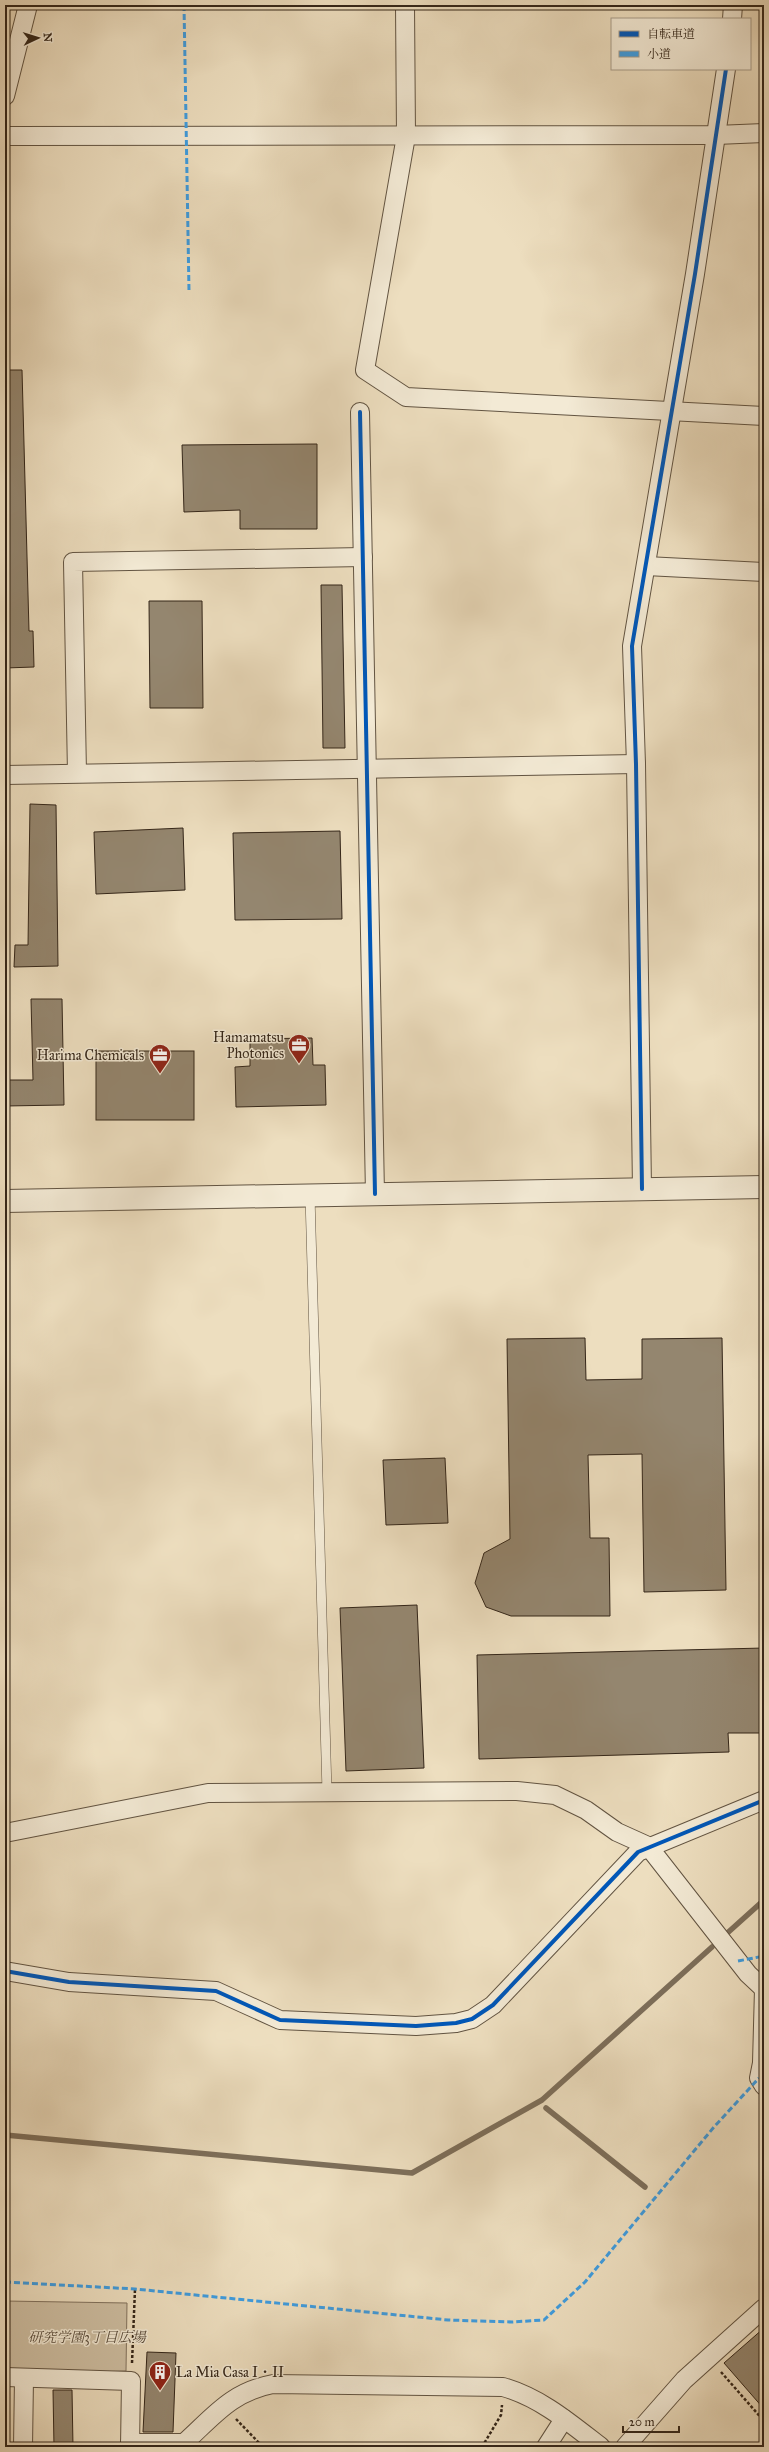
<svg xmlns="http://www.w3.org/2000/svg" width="769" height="2452" font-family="'IM FELL Great Primer','Noto Serif JP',serif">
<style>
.green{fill:#cebfa3;stroke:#81725e}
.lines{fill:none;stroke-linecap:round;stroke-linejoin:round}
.stream{stroke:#7d6f5b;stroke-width:5.5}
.building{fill:#94866f;stroke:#342619}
.service-casing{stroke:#625442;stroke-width:10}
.minor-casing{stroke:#625442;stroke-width:20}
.tertiary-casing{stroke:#625442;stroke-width:24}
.path{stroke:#342619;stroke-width:2.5;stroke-dasharray:3 2;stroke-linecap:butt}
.service{stroke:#f3ead5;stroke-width:9}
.minor{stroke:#f3ead5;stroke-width:18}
.tertiary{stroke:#f3ead5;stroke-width:22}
.quiet{stroke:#3e9cdf;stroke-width:3;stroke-dasharray:6 3;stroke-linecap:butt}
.cycleway-casing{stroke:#f3ead5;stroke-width:6}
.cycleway{stroke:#0057b8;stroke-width:4}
.labels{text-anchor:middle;stroke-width:3;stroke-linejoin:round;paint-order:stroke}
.poi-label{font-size:14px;fill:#342619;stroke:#f3ead5;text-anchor:end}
.park-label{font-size:14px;font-style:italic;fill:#5a4c3c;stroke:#f3ead5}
</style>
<rect width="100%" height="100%" fill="#eddebf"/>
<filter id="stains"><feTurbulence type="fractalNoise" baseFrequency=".005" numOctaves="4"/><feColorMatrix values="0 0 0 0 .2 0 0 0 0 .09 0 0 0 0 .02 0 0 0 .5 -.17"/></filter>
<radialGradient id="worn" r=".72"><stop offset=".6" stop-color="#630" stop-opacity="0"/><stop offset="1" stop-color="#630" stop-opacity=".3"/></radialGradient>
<!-- green -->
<path class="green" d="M5,2301l122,2 -1,68 -29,1 -92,-4z"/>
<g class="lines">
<!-- stream -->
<g class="stream">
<path d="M724,1936l40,-36"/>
<path d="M546,2108l99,79"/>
<path d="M5,2135l407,38 130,-73 170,-153"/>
</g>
</g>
<!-- building -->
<g class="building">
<path d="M5,370h17l7,261h4l1,36 -29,1z"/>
<path d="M317,444v85h-77v-19l-56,2 -2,-67z"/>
<path d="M321,585h21l3,163h-22z"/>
<path d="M149,601h53l1,107h-53z"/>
<path d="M30,804l26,1 2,161 -44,1 1,-22h13z"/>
<path d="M183,828l2,62 -89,4 -2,-62z"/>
<path d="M340,831l2,88 -107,1 -2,-87z"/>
<path d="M31,999h31l2,106 -59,1v-26h28z"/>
<path d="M312,1038l1,27h12l1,40 -90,2 -1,-40 15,-1v-27z"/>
<rect x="96" y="1051" width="98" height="69"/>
<path d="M585,1338l1,42 56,-1v-40l80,-1 4,252 -82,2 -2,-138 -54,1 2,83h19l1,78h-99l-25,-9 -11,-24 9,-30 26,-14 -3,-200z"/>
<path d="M445,1458l3,65 -62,2 -3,-65z"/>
<path d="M417,1605l7,163 -78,3 -6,-163z"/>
<path d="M764,1648v85h-36l1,19 -250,7 -2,-104z"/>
<path d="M764,2328v81l-40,-46z"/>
<path d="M147,2352l29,1 -3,79h-30z"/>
<path d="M53,2390h19l1,57h-19z"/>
</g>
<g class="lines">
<!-- service casing -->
<g class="service-casing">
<path id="service" d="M310,1196l17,596"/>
</g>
<!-- minor casing -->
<g class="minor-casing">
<g id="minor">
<path d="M405,5l1,131 -41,234 41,27 358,19"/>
<path d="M732,19l1,-14"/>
<path d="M5,96l23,-91"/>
<path d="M5,136l711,-1 48,-2"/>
<path d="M360,412l15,782"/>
<path d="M646,566l118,6"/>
<path d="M77,773l-4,-211 290,-5"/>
<path d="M5,775l631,-11"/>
<path d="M642,1189l-6,-425 -4,-118 63,-372 31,-205"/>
<path d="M5,1833l203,-40 309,-2 38,4 31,15 31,22 31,14 100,128 16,15"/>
<path d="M5,1971l64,11 147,9 64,29 136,6 40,-3 16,-4 21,-14 145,-153 126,-52"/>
<path d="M764,1989l-2,74 -3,15 5,8"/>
<path d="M5,2377l126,4 -1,66"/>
<path d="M130,2443h54c30,-27 47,-51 89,-59l230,3c38,11 67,36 98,60"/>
<path d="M23,2447l1,-69"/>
<path d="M546,2447l18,-28"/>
<path d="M625,2447l59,-67 80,-72"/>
</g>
</g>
<!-- tertiary casing -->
<g class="tertiary-casing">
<path id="tertiary" d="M5,1201l759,-14"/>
</g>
<!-- path -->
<g class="path">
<path d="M132,2363l3,-74"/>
<path d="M721,2372l43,49"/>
<path d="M236,2419l27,28"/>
<path d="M482,2447l19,-32 1,-10"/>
</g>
<!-- service -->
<use href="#service" class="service"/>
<!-- minor -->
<use href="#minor" class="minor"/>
<!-- tertiary -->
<use href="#tertiary" class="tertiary"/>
<!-- quiet -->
<g class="quiet">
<path d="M184,5l5,286"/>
<path d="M738,1961l26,-5"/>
<path d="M5,2282l130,7 313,31 64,2 32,-2 41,-38 129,-155 45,-49"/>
</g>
<!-- cycleway casing -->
<g class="cycleway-casing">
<g id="cycleway">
<path d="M360,412l15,782"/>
<path d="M642,1189l-6,-425 -4,-118 63,-372 31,-205"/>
<path d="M5,1971l64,11 147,9 64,29 136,6 40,-3 16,-4 21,-14 145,-153 126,-52"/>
</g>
</g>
<!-- cycleway -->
<use href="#cycleway" class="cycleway"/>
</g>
<!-- icons -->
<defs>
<g id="office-pin" transform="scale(1.15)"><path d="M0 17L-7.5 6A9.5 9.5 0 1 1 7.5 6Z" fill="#8f2418" stroke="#f3ead5"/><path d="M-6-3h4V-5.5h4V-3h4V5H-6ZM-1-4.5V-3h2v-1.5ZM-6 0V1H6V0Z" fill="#fff"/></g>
<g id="building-pin" transform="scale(1.15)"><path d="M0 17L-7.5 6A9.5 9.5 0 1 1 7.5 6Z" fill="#8f2418" stroke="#f3ead5"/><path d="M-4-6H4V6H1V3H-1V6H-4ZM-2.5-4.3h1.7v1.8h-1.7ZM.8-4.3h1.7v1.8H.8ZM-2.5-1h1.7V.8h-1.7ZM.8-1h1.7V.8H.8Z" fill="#fff"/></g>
</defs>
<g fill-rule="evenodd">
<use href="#office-pin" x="299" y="1045"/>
<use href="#office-pin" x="160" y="1055"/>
<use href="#building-pin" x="160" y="2372"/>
</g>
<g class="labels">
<!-- poi labels -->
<g class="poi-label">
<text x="284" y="1042">Hamamatsu<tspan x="284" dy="16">Photonics</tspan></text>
<text x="144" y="1060">Harima Chemicals</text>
<text x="176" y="2377" text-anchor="start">La Mia Casa I・II</text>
</g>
<!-- park labels -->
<g class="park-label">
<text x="87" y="2342">研究学園3丁目広場</text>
</g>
</g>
<!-- margin -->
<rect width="769" height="2452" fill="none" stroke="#eddebf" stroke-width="20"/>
<rect x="6" y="6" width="757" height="2440" fill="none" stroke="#342619" stroke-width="2"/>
<rect x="10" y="10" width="749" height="2432" fill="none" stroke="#342619"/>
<!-- legend -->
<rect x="611" y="18" width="140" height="52" fill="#f3ead5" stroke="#a79c8a"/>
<rect x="619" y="31" width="20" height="6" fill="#0057b8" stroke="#a79c8a"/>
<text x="647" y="38" font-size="12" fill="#342619">自転車道</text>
<rect x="619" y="51" width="20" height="6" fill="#3e9cdf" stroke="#a79c8a"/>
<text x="647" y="58" font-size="12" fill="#342619">小道</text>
<!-- north arrow -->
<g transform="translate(38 38) rotate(86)" stroke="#f3ead5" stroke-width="3" paint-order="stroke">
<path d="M0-3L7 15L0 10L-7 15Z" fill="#342619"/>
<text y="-6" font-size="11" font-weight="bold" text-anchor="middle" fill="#342619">N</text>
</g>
<!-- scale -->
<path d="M623 2426v6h56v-6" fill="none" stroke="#342619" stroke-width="2"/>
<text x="629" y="2426" font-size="12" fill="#342619" stroke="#f3ead5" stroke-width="3" paint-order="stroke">20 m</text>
<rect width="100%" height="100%" filter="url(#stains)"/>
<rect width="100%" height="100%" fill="url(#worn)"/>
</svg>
